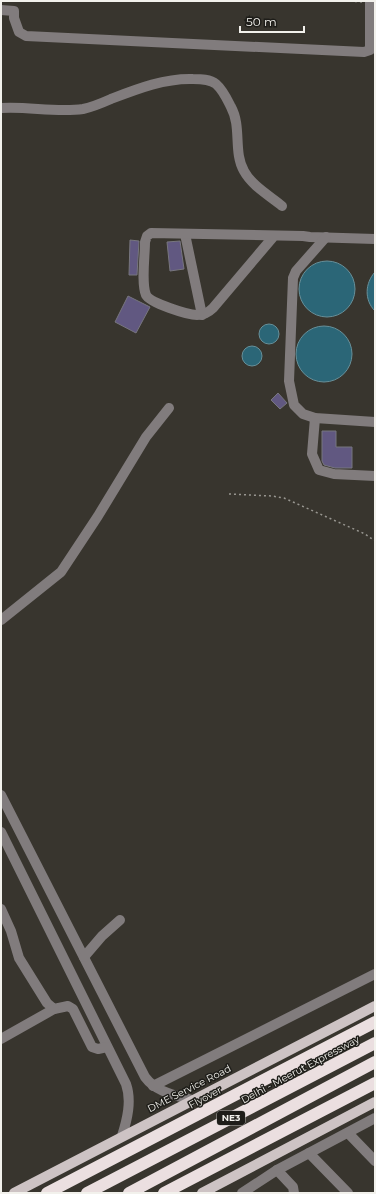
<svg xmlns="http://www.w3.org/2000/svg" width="376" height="1194" font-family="Montserrat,sans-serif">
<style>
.water{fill:#2b6677;stroke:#67909a}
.building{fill:#615881;stroke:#77767e}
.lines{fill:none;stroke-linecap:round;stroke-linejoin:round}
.path{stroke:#989690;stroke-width:1.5;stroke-dasharray:2 3;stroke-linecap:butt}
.minor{stroke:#817c7d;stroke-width:10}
.major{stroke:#cdc3c4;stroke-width:10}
.highway{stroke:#ebdfe0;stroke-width:12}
.labels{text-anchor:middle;stroke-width:3;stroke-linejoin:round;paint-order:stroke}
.shield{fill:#1e1d19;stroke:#b2b1ad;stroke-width:1}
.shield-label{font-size:9px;font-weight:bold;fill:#f2f1ec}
.street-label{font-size:10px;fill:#f2f1ec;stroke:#1e1d19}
</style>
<rect width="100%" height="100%" fill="#38352e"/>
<!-- water -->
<g class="water">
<circle cx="327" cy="289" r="28"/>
<path d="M375,272v39c-11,-11 -10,-28 0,-39z"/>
<circle cx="269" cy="334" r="10"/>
<circle cx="324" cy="354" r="28"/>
<circle cx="252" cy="356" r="10"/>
</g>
<!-- building -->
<g class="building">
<path d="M130,240l9,1 -2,34h-8z"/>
<path d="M180,241l4,28 -14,2 -3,-29z"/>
<path d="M128,296l22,11 -14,26 -21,-11z"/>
<path d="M278,393l9,10 -7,6 -9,-9z"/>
<path d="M322,431h14v16h16v21h-17l-11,-3 -2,-4z"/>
</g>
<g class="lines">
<!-- path -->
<g class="path">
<path d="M350,1l12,1"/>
<path d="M229,494l43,2 12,2 81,36 10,7"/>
</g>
<!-- minor -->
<g class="minor">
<path d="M1,10l13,1v7l5,14 7,4 338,16 6,-2v-48"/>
<path d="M1,108c27,-2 55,5 82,1 10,-2 19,-6 28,-10 26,-10 54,-21 82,-20 8,0 17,0 23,5 7,6 11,15 15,23 11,20 2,45 13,64 8,15 26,25 38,35"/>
<path d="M185,234l17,81"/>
<path d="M274,236l-61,72c-5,5 -9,7 -16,7 -9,0 -47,-12 -51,-20 -5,-12 -1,-39 -1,-53l2,-6 4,-3 152,3 7,1 65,2"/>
<path d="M326,237l-30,34 -3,7 -4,103 5,24 9,9 12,4 60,4"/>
<path d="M315,418l-3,36 7,16 15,4 41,2"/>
<path d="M1,620l60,-48 37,-56 48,-79 23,-29"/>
<path d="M1,795l144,282c11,15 30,18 47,23"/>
<path d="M1,832l125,252c6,17 1,36 -4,52"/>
<path d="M1,909l10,22 8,27 28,45 7,6 14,-3 5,3 19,38 6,2 9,-2"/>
<path d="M84,957l18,-21 18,-16"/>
<path d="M1,1039l53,-30"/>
<path d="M153,1086l222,-112"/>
<path d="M348,1133l27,28"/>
<path d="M309,1153l39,40"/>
<path d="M277,1170l16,17 1,6"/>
<path d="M242,1193l35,-23 98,-52"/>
</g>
<!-- major -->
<g class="major">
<path d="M14,1193l361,-187"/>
<path d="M202,1193l173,-91"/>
</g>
<!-- highway -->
<g class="highway">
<path d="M47,1193l328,-171"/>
<path d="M87,1193l288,-150"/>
<path d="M129,1193l246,-131"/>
<path d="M164,1193l211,-110"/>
</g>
</g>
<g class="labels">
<!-- shield labels -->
<rect class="shield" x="217" y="1111" width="28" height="14" rx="3"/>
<g class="shield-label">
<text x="231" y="1121">NE3</text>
</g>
<!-- street labels -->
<g class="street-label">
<text transform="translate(300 1069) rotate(-28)" y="4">Delhi - Meerut Expressway</text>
<text transform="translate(189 1088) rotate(-27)" y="4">DME Service Road</text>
<text transform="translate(205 1097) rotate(-28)" y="4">Flyover</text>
</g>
</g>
<!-- border -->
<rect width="376" height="1194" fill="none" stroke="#f2f1ec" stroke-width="4"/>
<!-- scale -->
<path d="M240 26v6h64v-6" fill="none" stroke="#f2f1ec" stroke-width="2"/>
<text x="246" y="26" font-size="12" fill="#f2f1ec" stroke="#1e1d19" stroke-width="3" paint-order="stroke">50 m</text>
</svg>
